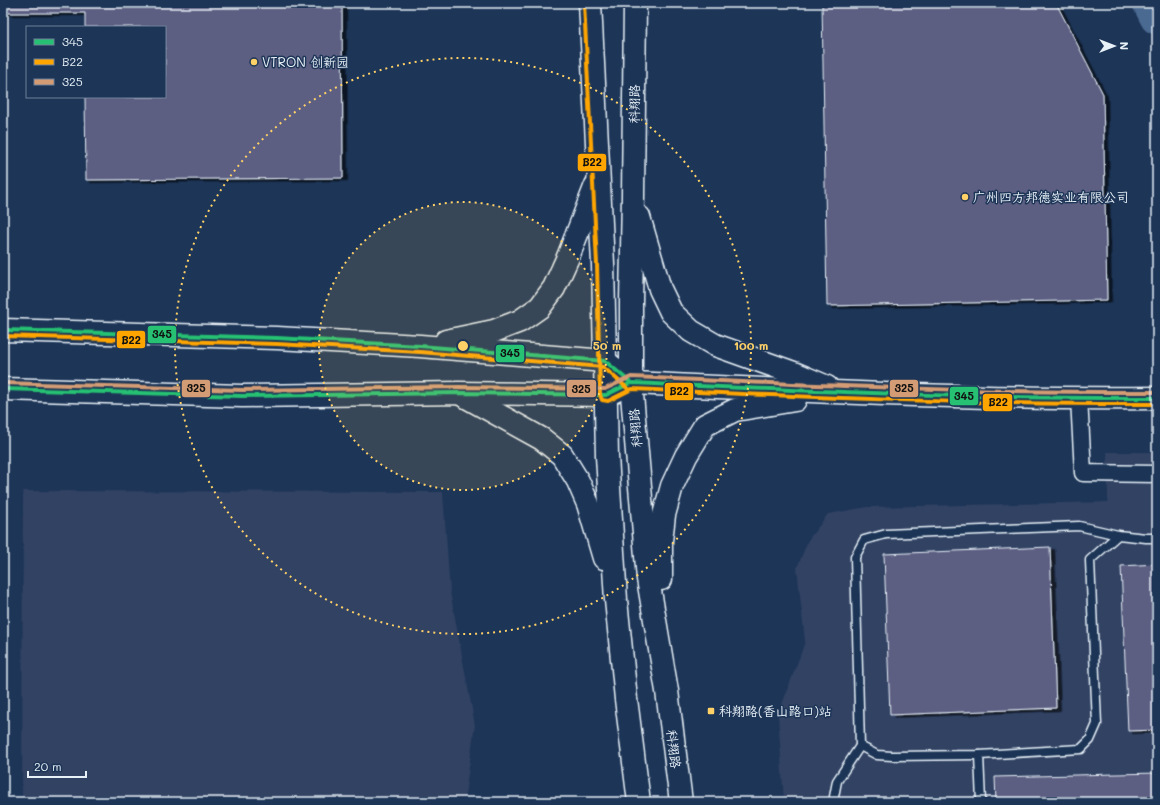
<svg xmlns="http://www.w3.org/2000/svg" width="1160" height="805" font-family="Mali,'LXGW WenKai TC',sans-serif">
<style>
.built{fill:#304264}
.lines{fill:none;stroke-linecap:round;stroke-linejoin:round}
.river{stroke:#4b6b91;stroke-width:35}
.building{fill:#5d5f82;stroke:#e8f1f8;filter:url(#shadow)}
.lane-casing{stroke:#e8f1f8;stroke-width:11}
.street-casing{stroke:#e8f1f8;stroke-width:19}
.secondary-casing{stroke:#e8f1f8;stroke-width:25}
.lane{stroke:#1d3557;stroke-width:8}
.street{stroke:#1d3557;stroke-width:16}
.secondary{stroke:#1d3557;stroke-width:22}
.bus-1-casing{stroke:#1d3557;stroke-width:7}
.bus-2-casing{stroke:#1d3557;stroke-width:7}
.bus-3-casing{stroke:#1d3557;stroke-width:7}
.bus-1{stroke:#26c172;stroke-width:4}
.bus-2{stroke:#ffa500;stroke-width:4}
.bus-3{stroke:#d39c74;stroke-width:4}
.ring{fill:none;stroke:#ffd166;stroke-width:2;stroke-dasharray:2 4}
.poi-dot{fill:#ffd166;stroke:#1d3557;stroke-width:1.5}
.labels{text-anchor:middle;stroke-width:3;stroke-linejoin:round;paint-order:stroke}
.poi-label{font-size:13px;fill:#e8f1f8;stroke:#1d3557;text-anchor:start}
.street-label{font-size:13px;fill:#e8f1f8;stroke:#1d3557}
.centre{fill:#ffd166;stroke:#1d3557;stroke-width:2}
.ring-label{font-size:12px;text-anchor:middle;font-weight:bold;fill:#ffd166;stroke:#1d3557;stroke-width:3;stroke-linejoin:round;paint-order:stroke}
.line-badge{stroke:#1d3557;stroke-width:1.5}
.pale-badge-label{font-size:11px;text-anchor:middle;font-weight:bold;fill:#111}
</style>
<defs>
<filter id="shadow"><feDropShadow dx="4.5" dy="2.5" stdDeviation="0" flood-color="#0009"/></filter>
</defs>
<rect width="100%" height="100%" fill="#1d3557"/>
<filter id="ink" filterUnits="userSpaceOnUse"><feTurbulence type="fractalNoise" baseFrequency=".025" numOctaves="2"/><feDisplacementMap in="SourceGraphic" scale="8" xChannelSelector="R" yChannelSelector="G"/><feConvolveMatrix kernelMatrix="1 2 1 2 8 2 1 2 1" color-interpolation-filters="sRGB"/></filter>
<g filter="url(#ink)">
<!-- built -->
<g class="built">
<path d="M1107,452h50v350h-373l-6,-87 27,-73 -8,-74 11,-28 20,-26 39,-7 241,-5z"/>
<path d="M23,491l420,1 7,99 25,134 -10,70 3,7h-446z"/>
</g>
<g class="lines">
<!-- river -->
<path class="river" d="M1150,3l7,14"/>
</g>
<!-- building -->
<g class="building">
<path d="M3,3h339l1,175 -257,2 -1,-83h80v-70h-80v-14h-82z"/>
<path d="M822,3h234l47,91 4,206 -280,6z"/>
<path d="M1050,547l6,161 -166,7 -6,-161z"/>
<path d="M1157,564v166l-29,1 -7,-165z"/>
<path d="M1157,773v29h-161l-1,-25z"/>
</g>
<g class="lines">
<!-- lane casing -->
<g class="lane-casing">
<g id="lane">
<path d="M860,746l17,9 15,1 87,-1 102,-6 9,-9 7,-16 -7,-164 28,-25"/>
<path d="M979,755l2,47"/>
<path d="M833,802l4,-21 23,-35 -5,-189 9,-17 22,-6 193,-8 39,9 28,3h11"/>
</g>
</g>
<!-- street casing -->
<g class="street-casing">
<path id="street" d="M1079,398l4,75 74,1"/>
</g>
<!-- secondary casing -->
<g class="secondary-casing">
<g id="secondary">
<path d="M590,3l13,261 4,192 9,144 10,99 13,103"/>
<path d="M635,3l-2,193 -2,107v80l17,196 19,112 14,111"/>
<path d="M639,217l21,72 11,23 20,19 24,14 79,28 33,14"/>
<path d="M3,330l274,8 143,8 185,15 11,9"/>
<path d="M446,341l48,-10 26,-10 20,-14 14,-19 14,-31 28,-72"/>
<path d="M3,389l239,7 217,-3 147,2 25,-12c175,8 351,17 526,15"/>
<path d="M461,394l81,45 20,16 16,26 10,23 16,54"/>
<path d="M661,579v-38l3,-26 8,-29 14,-30 19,-31 30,-15 60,-10"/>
</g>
</g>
<!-- lane -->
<use href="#lane" class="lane"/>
<!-- street -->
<use href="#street" class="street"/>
<!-- secondary -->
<use href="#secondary" class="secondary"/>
<!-- bus-1 casing -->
<g class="bus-1-casing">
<g id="bus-1">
<path d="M3,330l274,8 143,8 185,15 26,22"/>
<path d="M3,389l239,7 217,-3 147,2 25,-12c175,8 350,16 526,15"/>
</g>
</g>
<!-- bus-2 casing -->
<g class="bus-2-casing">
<g id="bus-2">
<path d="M584,3l13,261 3,131 2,5 6,1 24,-12c175,8 350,16 525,15"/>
<path d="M3,336l274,8 143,8 183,15 24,21"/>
</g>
</g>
<!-- bus-3 casing -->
<g class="bus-3-casing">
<path id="bus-3" d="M3,383l239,7 217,-3 146,2 26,-12c175,8 351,16 526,15"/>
</g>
<!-- bus-1 -->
<use href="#bus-1" class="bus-1"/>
<!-- bus-2 -->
<use href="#bus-2" class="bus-2"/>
<!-- bus-3 -->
<use href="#bus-3" class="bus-3"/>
</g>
</g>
<!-- distance rings -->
<circle cx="463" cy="346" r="144" fill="#ffd166" fill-opacity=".12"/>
<g class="ring">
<circle cx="463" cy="346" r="144"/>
<circle cx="463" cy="346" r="288"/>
</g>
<!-- markers -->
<g class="poi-dot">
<circle cx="254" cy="62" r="4"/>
<circle cx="965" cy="197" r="4"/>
<rect x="707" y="707" width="8" height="8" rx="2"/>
</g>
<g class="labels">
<!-- poi labels -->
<g class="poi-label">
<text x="262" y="67">VTRON 创新园</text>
<text x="973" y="202">广州四方邦德实业有限公司</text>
<text x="719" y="716">科翔路(香山路口)站</text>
</g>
<!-- street labels -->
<g class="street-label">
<text transform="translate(634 104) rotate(-89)" y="5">科翔路</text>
<text transform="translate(635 428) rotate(-95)" y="5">科翔路</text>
<text transform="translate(674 749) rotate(83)" y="5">科翔路</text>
</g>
</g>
<circle cx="463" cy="346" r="6" class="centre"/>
<g class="ring-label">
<text x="607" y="350">50 m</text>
<text x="751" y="350">100 m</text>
</g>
<g class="line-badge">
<rect x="577" y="153" width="30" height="19" rx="4" fill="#ffa500"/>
<rect x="147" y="325" width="30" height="19" rx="4" fill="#26c172"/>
<rect x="116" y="330" width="30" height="19" rx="4" fill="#ffa500"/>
<rect x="495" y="344" width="30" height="19" rx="4" fill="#26c172"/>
<rect x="889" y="379" width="30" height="19" rx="4" fill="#d39c74"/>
<rect x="181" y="379" width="30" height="19" rx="4" fill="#d39c74"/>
<rect x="566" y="379" width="31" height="19" rx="4" fill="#d39c74"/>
<rect x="664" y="382" width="30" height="19" rx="4" fill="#ffa500"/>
<rect x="949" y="386" width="30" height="20" rx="4" fill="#26c172"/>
<rect x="982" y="393" width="31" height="19" rx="4" fill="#ffa500"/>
</g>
<g class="pale-badge-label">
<text x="592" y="166">B22</text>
<text x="162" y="338">345</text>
<text x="131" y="344">B22</text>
<text x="510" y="357">345</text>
<text x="904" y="392">325</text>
<text x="196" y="392">325</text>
<text x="581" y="393">325</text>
<text x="679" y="395">B22</text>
<text x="964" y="400">345</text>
<text x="998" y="406">B22</text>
</g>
<!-- margin -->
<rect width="1160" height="805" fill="none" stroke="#1d3557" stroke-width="16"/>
<rect x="8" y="8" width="1144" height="789" fill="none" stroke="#e8f1f8" stroke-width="1.5" filter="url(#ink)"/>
<!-- legend -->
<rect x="26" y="26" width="140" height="72" fill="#1d3557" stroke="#6e8097"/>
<rect x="34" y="39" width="20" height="6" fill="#26c172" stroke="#6e8097"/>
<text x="62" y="46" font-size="12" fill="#e8f1f8">345</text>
<rect x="34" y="59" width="20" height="6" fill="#ffa500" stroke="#6e8097"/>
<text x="62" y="66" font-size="12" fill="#e8f1f8">B22</text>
<rect x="34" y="79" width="20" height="6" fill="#d39c74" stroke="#6e8097"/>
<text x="62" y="86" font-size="12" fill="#e8f1f8">325</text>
<!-- north arrow -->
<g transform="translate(1114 46) rotate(90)" stroke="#1d3557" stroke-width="3" paint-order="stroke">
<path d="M0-3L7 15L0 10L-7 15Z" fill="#e8f1f8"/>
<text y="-6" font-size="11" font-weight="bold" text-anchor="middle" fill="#e8f1f8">N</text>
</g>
<!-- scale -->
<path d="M28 771v6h58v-6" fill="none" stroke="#e8f1f8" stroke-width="2"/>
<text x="34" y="771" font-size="12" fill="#e8f1f8" stroke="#1d3557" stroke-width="3" paint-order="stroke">20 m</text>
</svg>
